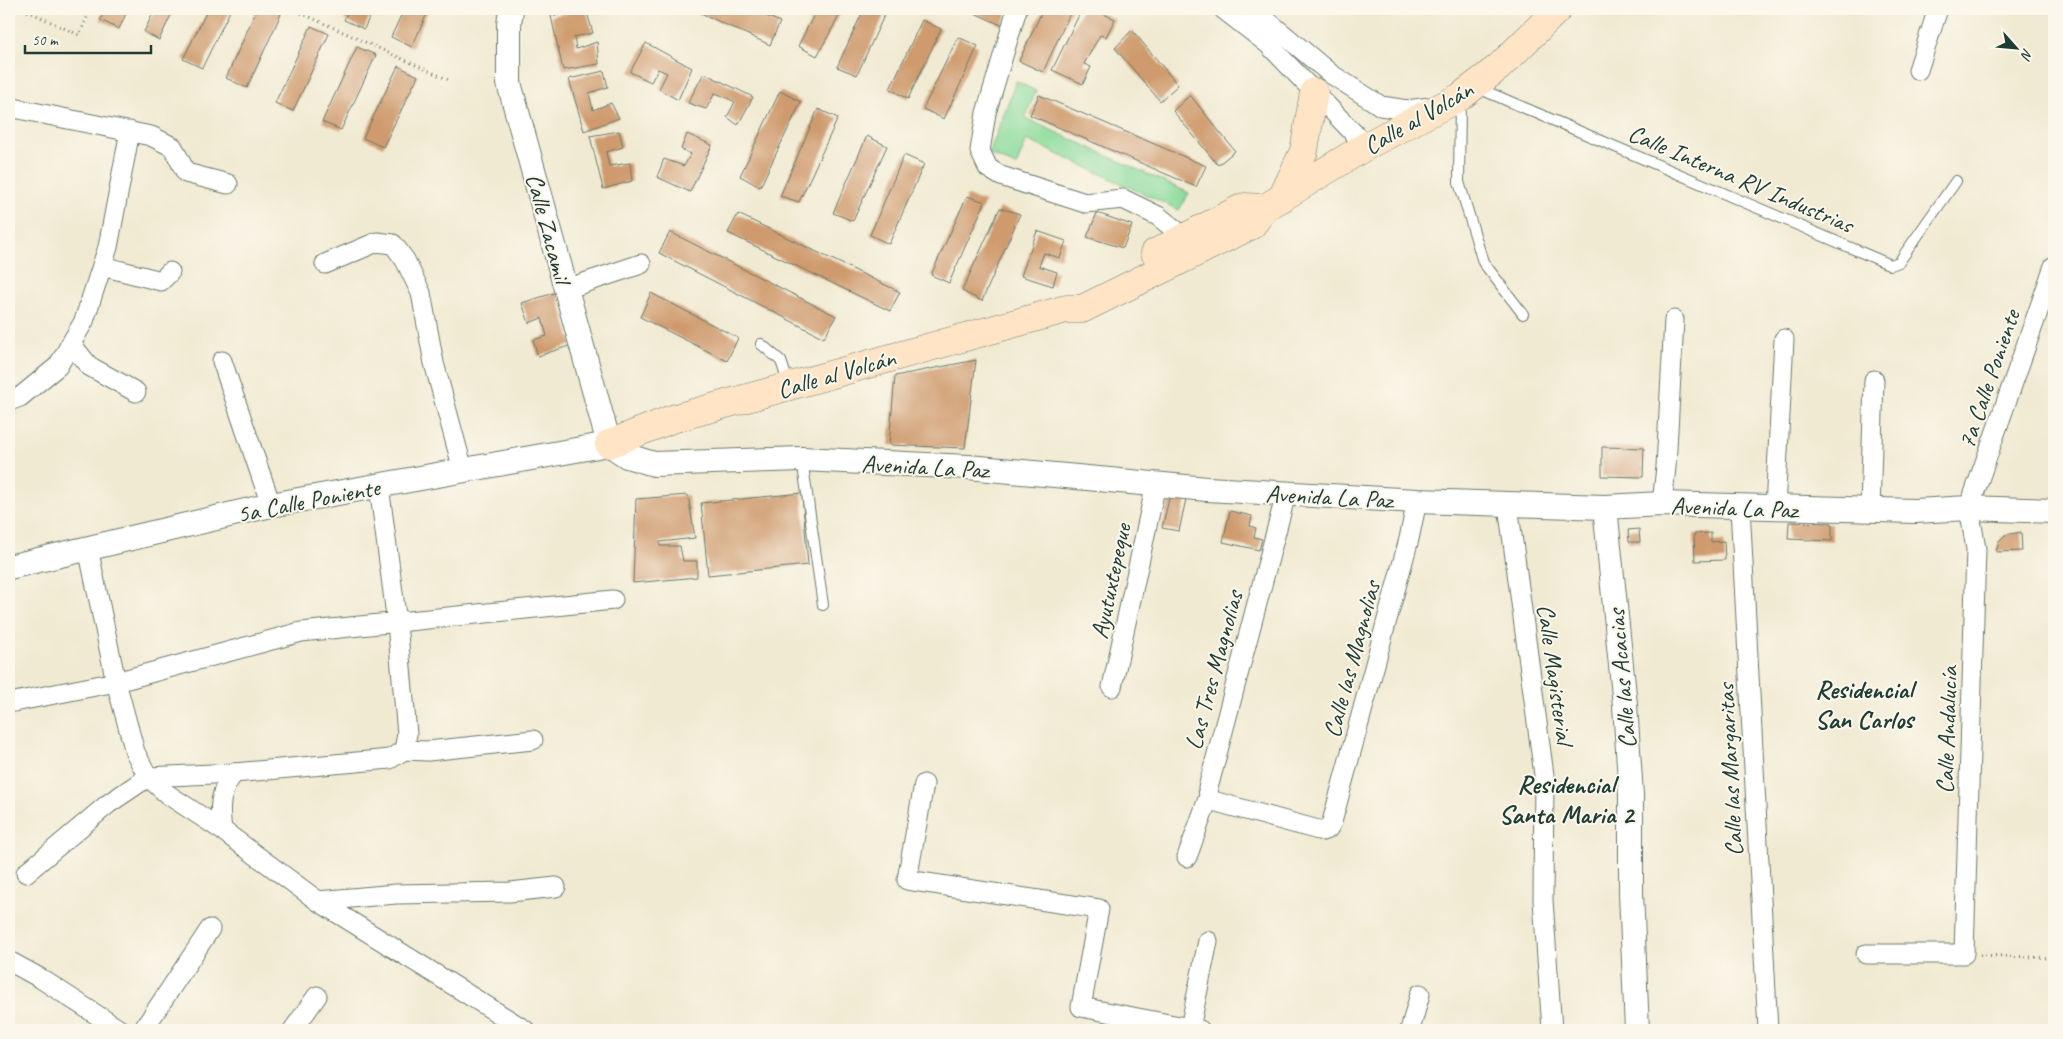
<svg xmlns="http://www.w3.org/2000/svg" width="2063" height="1039" font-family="Caveat,sans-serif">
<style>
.green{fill:#8bdb9b;stroke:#558c68}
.building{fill:#cf9b6e}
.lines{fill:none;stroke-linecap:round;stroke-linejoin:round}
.service-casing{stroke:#687a6b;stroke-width:12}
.minor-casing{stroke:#687a6b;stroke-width:21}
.tertiary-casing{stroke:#687a6b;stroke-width:26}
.secondary-casing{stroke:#687a6b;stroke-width:29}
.path{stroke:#687a6b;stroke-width:3;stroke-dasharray:1 4;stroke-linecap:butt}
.service{stroke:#fff;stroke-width:10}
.minor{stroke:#fff;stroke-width:19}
.tertiary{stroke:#fff;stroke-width:24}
.secondary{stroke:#ffe4c6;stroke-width:28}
.labels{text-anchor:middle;stroke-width:4;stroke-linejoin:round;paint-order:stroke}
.street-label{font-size:25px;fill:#1f3d34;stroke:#fbf7ec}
.neighbourhood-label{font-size:26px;font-weight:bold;fill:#1f3d34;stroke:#fbf7ec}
</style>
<rect width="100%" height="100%" fill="#fbf7ec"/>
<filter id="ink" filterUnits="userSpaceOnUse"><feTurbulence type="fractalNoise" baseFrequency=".02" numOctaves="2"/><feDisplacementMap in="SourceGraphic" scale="10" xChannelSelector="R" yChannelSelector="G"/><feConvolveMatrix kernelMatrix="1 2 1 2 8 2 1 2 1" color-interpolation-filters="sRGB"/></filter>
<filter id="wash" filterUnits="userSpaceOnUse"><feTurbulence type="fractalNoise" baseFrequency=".0096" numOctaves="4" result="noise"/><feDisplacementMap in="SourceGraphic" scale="20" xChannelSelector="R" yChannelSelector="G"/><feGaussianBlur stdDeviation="1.12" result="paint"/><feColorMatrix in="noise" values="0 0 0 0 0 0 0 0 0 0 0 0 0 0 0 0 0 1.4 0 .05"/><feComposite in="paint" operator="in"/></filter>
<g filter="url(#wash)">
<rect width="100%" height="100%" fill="#f1ead2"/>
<!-- green -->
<path class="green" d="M1016,81l20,10 -11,27 164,75 -10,17 -152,-70 -11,26 -27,-12z"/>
<g id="blocks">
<!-- building -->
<g class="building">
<path d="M105,9h23l-9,20 -19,-9z"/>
<path d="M155,9h19l-15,31 -15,-8z"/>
<path d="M208,9h23l-29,59 -19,-9z"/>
<path d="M257,9h12l12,5 -34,74 -21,-10z"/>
<path d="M349,9h24l-9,20 -20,-9z"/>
<path d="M404,9h25l-17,38 -21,-10z"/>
<path d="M586,9l7,24 -19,4 2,12 21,-7 2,22 -36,6 -12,-54z"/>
<path d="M692,9h59l29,13 -10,23z"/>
<path d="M817,9h26l-26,47 -19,-10z"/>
<path d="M864,9h23l-30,66 -20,-8z"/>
<path d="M966,9h44l-9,16z"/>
<path d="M1043,9h29l-29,63 -24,-11z"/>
<path d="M1082,9h10l23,10 -9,18 -6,-2 -16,29 7,3 -8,17 -31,-14z"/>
<path d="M922,20l19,9 -33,70 -18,-10z"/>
<path d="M311,26l18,8 -36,77 -18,-8z"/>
<path d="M1132,30l46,55 -18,16 -45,-53z"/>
<path d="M958,37l20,9 -34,73 -21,-10z"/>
<path d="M646,43l46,25 -14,32 -19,-11 8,-16 -9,-4 -7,13 -21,-10z"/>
<path d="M357,47l19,8 -35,75 -19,-8z"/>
<path d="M398,66l20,10 -35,71 -20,-9z"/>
<path d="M604,71l4,16 -19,6 4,17 18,-7 8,15 -35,13 -15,-52z"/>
<path d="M704,73l49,24 -15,28 -11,-8 8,-15 -12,-6 -8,-3 -9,16 -18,-6z"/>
<path d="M780,91l21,11 -41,85 -20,-11z"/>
<path d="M1039,95l167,71 -10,21 -166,-72z"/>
<path d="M1190,95l45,56 -17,14 -45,-54z"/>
<path d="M818,109l20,9 -39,84 -19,-6z"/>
<path d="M619,131l4,16 -17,5 3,14 21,-3 2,18 -29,8 -13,-53z"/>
<path d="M687,134l25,11 -22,47 -33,-15 7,-18 20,7 7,-12 -10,-5z"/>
<path d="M867,136l20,10 -34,75 -20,-8z"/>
<path d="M904,155l20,9 -35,80 -19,-9z"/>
<path d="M967,196l18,6 -36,81 -18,-8z"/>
<path d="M1000,208l20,6 -38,87 -20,-10z"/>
<path d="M1097,213l35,12 -9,23 -36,-11z"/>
<path d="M738,214l162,78 -10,19 -162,-78z"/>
<path d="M1037,231l29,10 -6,17 -16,-5 -5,13 18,6 -4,14 -32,-10z"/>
<path d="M670,232l166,84 -12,22 -165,-85z"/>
<path d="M557,292l15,53 -34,11 -5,-16 14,-4 -5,-18 -13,5 -7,-20z"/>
<path d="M651,293l87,45 -11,23 -87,-44z"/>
<path d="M976,360l-11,88 -76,-3 6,-69z"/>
<path d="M1602,447l42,1 -1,29 -41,-1z"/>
<path d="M802,493l6,72 -100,10 -7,-72z"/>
<path d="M688,495l7,43 -35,4v4h20l3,15h14v16l-64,6 3,-84z"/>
<path d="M1170,495l16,4 -7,32 -17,-3z"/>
<path d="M1230,511l22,5 -2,10 6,2 -2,9 8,2 -3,11 -36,-8z"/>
<path d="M1789,522l43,1v18l-44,-2z"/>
<path d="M1639,529l1,13h-11l-1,-12z"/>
<path d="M2021,532l1,19 -26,1 3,-11 6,-6z"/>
<path d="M1711,533v9l13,-1 1,19 -30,1 -1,-27z"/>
</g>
</g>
</g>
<g filter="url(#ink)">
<use href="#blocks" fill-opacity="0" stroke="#687a6b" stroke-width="1"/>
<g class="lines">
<!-- service casing -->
<g class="service-casing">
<g id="service">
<path d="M1478,88l413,177 8,-3 57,-81"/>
<path d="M1460,100l-1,82 24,80 40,52"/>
<path d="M761,344l20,17 8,24"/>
<path d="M802,459l21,146"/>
</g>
</g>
<!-- minor casing -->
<g class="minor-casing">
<g id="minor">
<path d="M1017,9l-31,104 -6,38 8,17 13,8 84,27 38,-4 35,17 26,21"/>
<path d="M1223,9l45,35 98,102"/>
<path d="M1253,9l78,65 50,32 26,4 23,-3"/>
<path d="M1918,70l20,-61"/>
<path d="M9,107l142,29 22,11 13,26 42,11"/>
<path d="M325,264l52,-22 16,2 12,16 16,33 13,70 29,107"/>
<path d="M102,266l59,15 9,-9"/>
<path d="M566,289l75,-25"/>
<path d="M71,344l18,22 47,26"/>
<path d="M222,361l49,144"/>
<path d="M9,401l11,-4 38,-31 26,-45 24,-74 22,-116"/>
<path d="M379,486l18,137 10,111 -3,16"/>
<path d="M1662,504l4,-37 8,-147"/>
<path d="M1508,505l36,270 -1,125 9,130"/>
<path d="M1740,507l28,523"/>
<path d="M1775,508l9,-169"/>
<path d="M1870,510l4,-130"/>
<path d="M88,548l28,134 19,70 13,25 19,17 55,36 96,71 207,129"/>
<path d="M1112,687l44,-203"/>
<path d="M9,703l107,-21 185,-50 312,-32"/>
<path d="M924,784l-17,96 192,29 -18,98 119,23"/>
<path d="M1209,796l4,5 109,30 6,-2 4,-7 77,-283 8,-38"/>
<path d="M222,830c-3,-23 -3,-38 12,-57"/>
<path d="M1187,857l22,-61 -1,-8 78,-294"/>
<path d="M26,873l82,-69 40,-27 86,-4 156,-14 14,-9 24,1 105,-11"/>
<path d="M318,901l78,-7 114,-2 46,-5"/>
<path d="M1866,954h98l12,-405 -7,-41 85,-242"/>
<path d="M9,961l31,17 80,52"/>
<path d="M1190,1028l18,-87"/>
<path d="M143,1030l67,-101"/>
<path d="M293,1030l24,-34"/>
<path d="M1410,1030l10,-36"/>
</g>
</g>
<!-- tertiary casing -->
<g class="tertiary-casing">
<g id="tertiary">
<path d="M511,9l-2,16v58l100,361"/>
<path d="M609,444l18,12 27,8 148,-5 166,8 239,22 210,12 188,6 57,-3 253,7 54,-3 85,3"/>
<path d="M1605,507l20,198 6,90v98l6,137"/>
<path d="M9,567l262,-62 338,-61"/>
</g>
</g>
<!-- secondary casing -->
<g class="secondary-casing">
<g id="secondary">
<path d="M1282,198l22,-47 10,-59"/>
<path d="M1155,253l89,-46 21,1"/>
<path d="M609,444l63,-25 394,-110h16l170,-84 13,-17 101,-62 94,-49 39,-30 59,-58"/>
</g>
</g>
<!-- path -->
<g class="path">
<path d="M23,9l56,26 12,-26"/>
<path d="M292,9l157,71"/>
<path d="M1980,955l74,3"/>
</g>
<!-- service -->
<use href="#service" class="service"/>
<!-- minor -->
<use href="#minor" class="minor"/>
<!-- tertiary -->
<use href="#tertiary" class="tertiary"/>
<!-- secondary -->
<use href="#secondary" class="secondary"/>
</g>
</g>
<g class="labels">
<!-- street labels -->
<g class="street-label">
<text transform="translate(1418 117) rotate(-30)" y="9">Calle al Volcán</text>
<text transform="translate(1741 178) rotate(23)" y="9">Calle Interna RV Industrias</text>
<text transform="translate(549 228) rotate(75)" y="9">Calle Zacamil</text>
<text transform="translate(836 373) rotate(-16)" y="9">Calle al Volcán</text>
<text transform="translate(1988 379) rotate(-71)" y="9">7a Calle Poniente</text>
<text transform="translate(925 466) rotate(3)" y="9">Avenida La Paz</text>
<text transform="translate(1329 496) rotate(3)" y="9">Avenida La Paz</text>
<text transform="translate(308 500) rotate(-11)" y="9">5a Calle Poniente</text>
<text transform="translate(1734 507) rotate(2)" y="9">Avenida La Paz</text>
<text transform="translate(1110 581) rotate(-78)" y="9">Ayutuxtepeque</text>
<text transform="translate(1351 659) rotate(-75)" y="9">Calle las Magnolias</text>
<text transform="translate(1213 670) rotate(-75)" y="9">Las Tres Magnolias</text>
<text transform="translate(1556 674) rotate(82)" y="9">Calle Magisterial</text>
<text transform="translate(1621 679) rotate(-95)" y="9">Calle las Acacias</text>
<text transform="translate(1946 730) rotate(-88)" y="9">Calle Andalucía</text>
<text transform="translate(1729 770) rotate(-93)" y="9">Calle las Margaritas</text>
</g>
<!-- neighbourhood labels -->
<g class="neighbourhood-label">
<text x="1864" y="698">Residencial<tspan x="1864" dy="30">San Carlos</tspan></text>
<text x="1566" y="793">Residencial<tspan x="1566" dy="30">Santa Maria 2</tspan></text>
</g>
</g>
<!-- margin -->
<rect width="2063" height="1039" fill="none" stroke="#fbf7ec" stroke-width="30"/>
<!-- north arrow -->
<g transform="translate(2016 48) rotate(117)" stroke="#fbf7ec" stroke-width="4" paint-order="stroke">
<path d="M0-4L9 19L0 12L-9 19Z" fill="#1f3d34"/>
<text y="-8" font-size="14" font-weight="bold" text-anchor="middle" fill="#1f3d34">N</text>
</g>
<!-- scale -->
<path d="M25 45v8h126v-8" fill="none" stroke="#1f3d34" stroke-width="2.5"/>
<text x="32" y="45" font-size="15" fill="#1f3d34" stroke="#fbf7ec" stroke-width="4" paint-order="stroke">50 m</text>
</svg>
